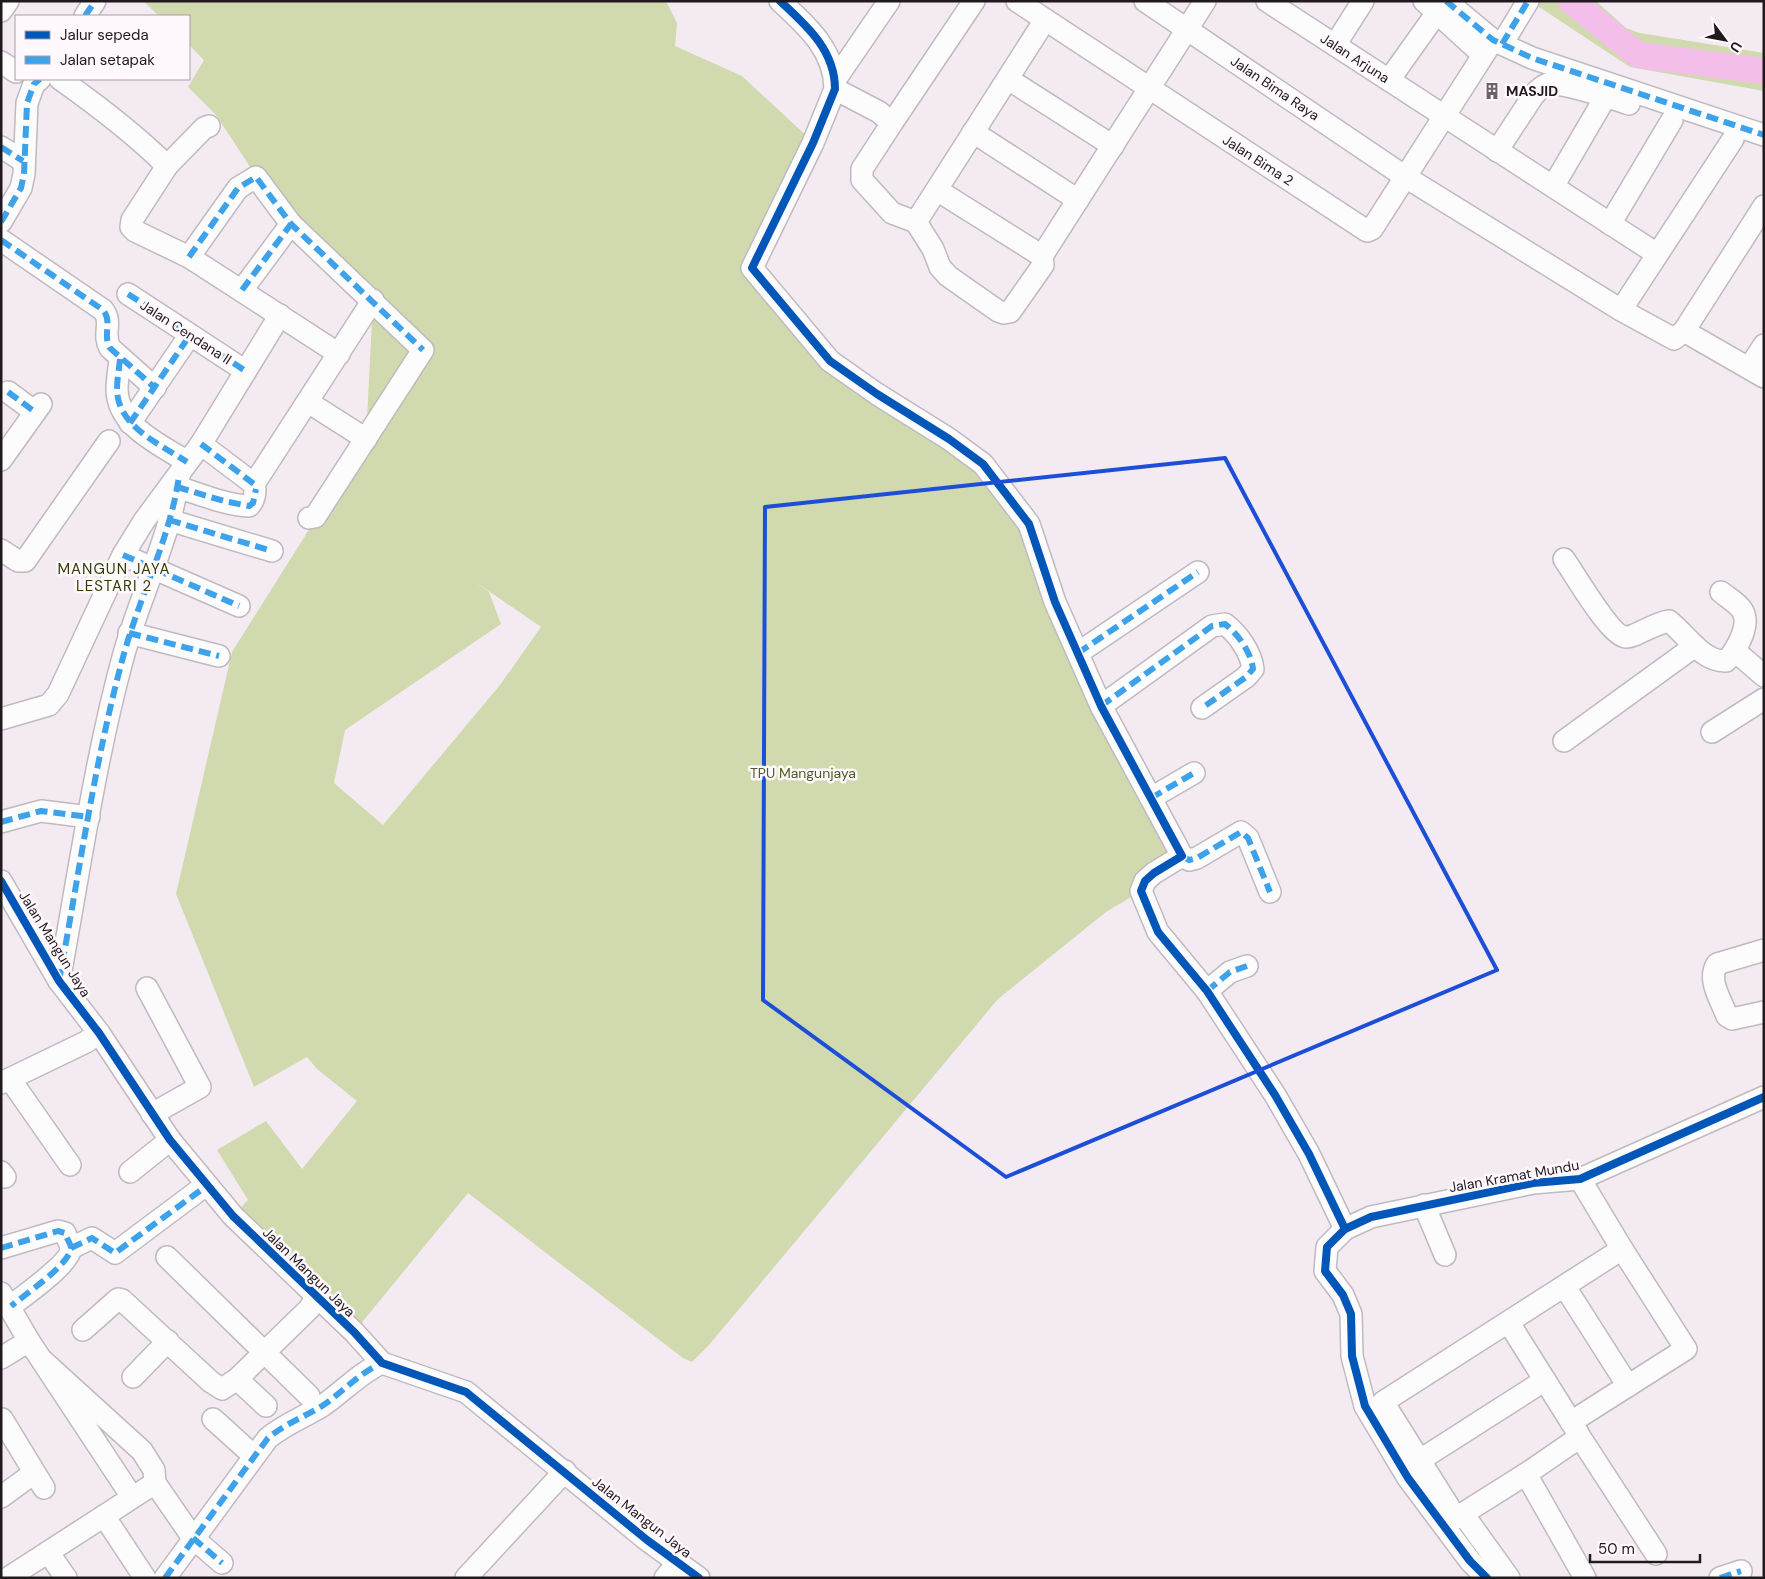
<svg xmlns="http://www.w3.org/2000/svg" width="1765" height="1579" font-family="'DM Sans',sans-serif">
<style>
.green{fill:#d0daae;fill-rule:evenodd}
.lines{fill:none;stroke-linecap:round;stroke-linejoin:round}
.river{stroke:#f3beea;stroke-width:26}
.minor-casing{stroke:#c0b9be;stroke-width:24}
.minor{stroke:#fdfcfd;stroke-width:21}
.quiet{stroke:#3da2ea;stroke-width:6;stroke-dasharray:12 6;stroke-linecap:butt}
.cycleway-casing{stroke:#fff8fd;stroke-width:11}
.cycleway{stroke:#0057b8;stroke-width:8}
.marked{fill:none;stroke:#1d4ed8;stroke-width:4;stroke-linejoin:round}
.labels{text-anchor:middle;stroke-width:5;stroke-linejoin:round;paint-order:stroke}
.street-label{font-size:14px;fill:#201a1f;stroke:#fff8fd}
.poi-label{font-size:14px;font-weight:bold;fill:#201a1f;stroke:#fff8fd;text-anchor:start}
.park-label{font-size:14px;fill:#4c5d21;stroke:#fff8fd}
.neighbourhood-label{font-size:15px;letter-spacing:1px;fill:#2f3d03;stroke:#fff8fd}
</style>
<rect width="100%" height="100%" fill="#f4ebf2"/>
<!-- green -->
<g class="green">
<path d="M143,1h523l11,22 -2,23 67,30 70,65 -58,132 76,88 119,78 80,85 26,78 127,254 -41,35 -35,21 -108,87 -289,346 -17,17 -9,-4 -215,-165 -114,139 -121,-116 15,-16 -31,-50 49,-29 36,48 55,-68 -40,-32 -10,-12 -53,30 -78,-193 56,-242 134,-213 7,-139 -117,-124 -40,-61 -28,-28 16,-27 -15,-15v-29h-30zM474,581l67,46 -41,58 -117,140 -49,-42 11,-53 156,-106 -12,-32z"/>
<path d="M1530,1h66l30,27 14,5 124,20v38l-134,-24z"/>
</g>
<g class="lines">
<!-- river -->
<path class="river" d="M1571,1l67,54 126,16"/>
<!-- minor casing -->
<g class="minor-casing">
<g id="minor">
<path d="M780,1c26,24 55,49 55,88l-22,54 -61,125 78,93 47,33 72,45 34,25 46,60 26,78 46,104 81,150 -28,17 -9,8 -4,10 17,41 49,59 68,104 34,59 36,75"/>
<path d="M1017,1l350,230 5,-2 121,-189"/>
<path d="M1145,1l259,175 217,134 53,29 10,-8 80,46"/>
<path d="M1267,1l390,253"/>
<path d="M1424,1l59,54"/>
<path d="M1446,1l47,39 39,18 232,77"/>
<path d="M1,11l7,-10"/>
<path d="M85,16l10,-15"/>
<path d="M1502,44l26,-43"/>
<path d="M1335,45l28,-44"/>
<path d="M1,62l15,10"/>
<path d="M60,79c38,27 74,54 107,87"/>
<path d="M1008,79l105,67"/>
<path d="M835,80l54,-79"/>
<path d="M1389,80l47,-66"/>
<path d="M835,89l44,23 13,11 82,-122"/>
<path d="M892,123l-30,46v11l30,33 24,9 17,27 7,18 8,9 50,35 6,2 6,-1 33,-47 -1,-9 163,-255"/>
<path d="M209,126l-5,2 -37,38 -35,54 -1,7 4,4 54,26 150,97"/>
<path d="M973,132l105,68"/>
<path d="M1,147l22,14"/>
<path d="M1497,151l36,-55c4,-5 9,-10 15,-12 13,-2 67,15 81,20"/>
<path d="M1554,185l52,-89"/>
<path d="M937,190l105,66"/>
<path d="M1,222l20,-34 3,-14 3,-71 7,-19 6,-5"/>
<path d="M916,222l129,-202"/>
<path d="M1610,224l62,-104"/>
<path d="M1,240l102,70c10,12 -1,24 7,38l45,40"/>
<path d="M189,257l49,-69 18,-11 35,47 132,126 -108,167 -6,1"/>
<path d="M242,290l49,-66"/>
<path d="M128,294l116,76"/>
<path d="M1621,310l112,-171"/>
<path d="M1684,331l80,-125"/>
<path d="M120,359c-1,10 -3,21 -3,31 1,37 43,54 70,72"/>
<path d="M1749,368l15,-23"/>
<path d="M8,392l27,20"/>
<path d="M308,402l58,37"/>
<path d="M130,423l60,-88"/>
<path d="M201,444l53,40"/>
<path d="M1,460l40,-56"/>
<path d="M177,487c23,7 48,18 72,19 6,-6 7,-15 5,-22l119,-184"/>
<path d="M169,520l103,31"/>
<path d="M1,550l17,11h7l84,-120"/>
<path d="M123,555l116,51"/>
<path d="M1564,559c10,14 46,77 62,78 7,1 29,-14 43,-16 17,13 33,41 57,40 9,-9 23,-32 18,-47 -3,-9 -16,-16 -23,-22"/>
<path d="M129,633l90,23"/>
<path d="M1735,651l29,25"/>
<path d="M1078,653l120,-81"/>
<path d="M1101,706l111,-80 13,-2c13,10 26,28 28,45l-7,8 -44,31"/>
<path d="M1,719l48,-14 9,-11 65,-139 21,-34 57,-77 79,-129"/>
<path d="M1712,732l52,-33"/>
<path d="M1564,741l131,-95"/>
<path d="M1151,798l43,-25"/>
<path d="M1,822l40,-11 48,6"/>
<path d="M1182,856l7,4 8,-2 44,-26 7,6 22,54"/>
<path d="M1,881l58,100 40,52 71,107 63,76 121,116 28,31 84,29 181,148 52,38"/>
<path d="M1764,950l-47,14c-10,16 4,36 10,52l5,3 32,-7"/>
<path d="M59,981c20,-107 35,-216 63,-320 16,-62 48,-121 57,-185"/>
<path d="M147,988l53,99 -48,27"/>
<path d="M1207,991l23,-19 17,-6"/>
<path d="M10,1079l60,86"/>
<path d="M1,1083l85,-41 13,-9"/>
<path d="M1,1172l4,5"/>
<path d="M130,1172l40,-32"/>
<path d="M1424,1205l21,50"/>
<path d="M1,1248l57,-17 7,2c1,4 5,10 6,14 1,16 -48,49 -60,59"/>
<path d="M71,1248l21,-10 23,15 91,-68"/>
<path d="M167,1257l142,139"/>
<path d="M1565,1287l63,99"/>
<path d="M1,1293l28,48 103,156"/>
<path d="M1509,1323l69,110"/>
<path d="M83,1330l35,-31 4,1 89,82 11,7 15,-10 72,-70 7,-11"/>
<path d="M1,1358l28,-17"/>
<path d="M133,1377l35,-36"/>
<path d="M237,1379l29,27"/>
<path d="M2,1419l42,69"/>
<path d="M213,1419l41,37"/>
<path d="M1571,1422l115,-73 -64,-100"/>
<path d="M1420,1460l125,-80"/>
<path d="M1526,1474l-70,44 -73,-116 239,-153 -42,-70"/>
<path d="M155,1483l38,55 29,25"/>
<path d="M1,1497l33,-24"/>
<path d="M1463,1514l46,64"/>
<path d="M104,1516l41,62"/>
<path d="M48,1552l18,26"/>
<path d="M8,1578l147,-95 -1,-13 -12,-19 -99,-90"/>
<path d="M165,1578l103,-140c17,-14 36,-21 54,-32 21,-14 37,-33 60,-43"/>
<path d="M466,1578l99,-107"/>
<path d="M665,1578l13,-16"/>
<path d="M1487,1578l-17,-17 -62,-83 -43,-72 -13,-50 -1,-42 -8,-19 -18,-24 2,-24 18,-18 26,-12 162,-34 47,-4 184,-82"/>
<path d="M1585,1578l-59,-104 54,-37 76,117"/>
<path d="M1720,1578l21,-7"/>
</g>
</g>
<!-- minor -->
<use href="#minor" class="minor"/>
<!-- quiet -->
<g class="quiet">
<path d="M1446,1l47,39 39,18 232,77"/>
<path d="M85,16l10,-15"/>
<path d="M1502,44l26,-43"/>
<path d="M1,147l22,14"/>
<path d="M1,222l20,-34 3,-14 3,-71 7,-19 6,-5"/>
<path d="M1,240l102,70c10,12 -1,24 7,38l45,40"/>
<path d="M189,257l49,-69 18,-11 35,47 132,126"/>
<path d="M242,290l49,-66"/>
<path d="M128,294l116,76"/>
<path d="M120,359c-1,10 -3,21 -3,31 1,37 43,54 70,72"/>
<path d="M8,392l27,20"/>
<path d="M130,423l60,-88"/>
<path d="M201,444l53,40"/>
<path d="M177,487l47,14 25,5 4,-3 3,-14"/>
<path d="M169,520l103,31"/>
<path d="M123,555l116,51"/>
<path d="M129,633l90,23"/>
<path d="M1078,653l120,-81"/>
<path d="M1101,706l111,-80 13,-2c13,10 26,28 28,45l-7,8 -44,31"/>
<path d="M1151,798l43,-25"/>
<path d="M1,822l40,-11 48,6"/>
<path d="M1182,856l7,4 8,-2 44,-26 7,6 22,54"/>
<path d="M59,981c20,-107 35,-216 63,-320 16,-62 48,-121 57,-185"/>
<path d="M1207,991l23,-19 17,-6"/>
<path d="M1,1248l57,-17 7,2c1,4 5,10 6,14 1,16 -48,49 -60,59"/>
<path d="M71,1248l21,-10 23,15 86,-63"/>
<path d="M193,1538l29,25"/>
<path d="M165,1578l103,-140c17,-14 36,-21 54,-32 21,-14 37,-33 60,-43"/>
<path d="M1720,1578l21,-7"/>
</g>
<!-- cycleway casing -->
<g class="cycleway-casing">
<g id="cycleway">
<path d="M780,1c26,24 55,49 55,88l-22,54 -61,125 78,93 47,33 72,45 34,25 46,60 26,78 46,104 81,150 -28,17 -9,8 -4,10 17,41 49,59 68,104 34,59 36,75"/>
<path d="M1,881l58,100 40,52 71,107 63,76 121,116 28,31 84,29 181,148 52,38"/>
<path d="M1487,1578l-17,-17 -62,-83 -43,-72 -13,-50 -1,-42 -8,-19 -18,-24 2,-24 18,-18 26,-12 162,-34 47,-4 184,-82"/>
</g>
</g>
<!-- cycleway -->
<use href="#cycleway" class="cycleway"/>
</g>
<!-- marked area -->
<path class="marked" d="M1225,458l272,512 -491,207 -243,-177 2,-493z"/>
<!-- icons -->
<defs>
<g id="building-bare" transform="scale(1.35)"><path d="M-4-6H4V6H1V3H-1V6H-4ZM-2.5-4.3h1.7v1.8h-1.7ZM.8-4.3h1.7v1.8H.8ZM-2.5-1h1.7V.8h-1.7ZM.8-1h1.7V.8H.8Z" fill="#6a6369" stroke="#fff8fd" stroke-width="2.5" paint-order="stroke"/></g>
</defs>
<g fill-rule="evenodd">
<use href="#building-bare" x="1492" y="91"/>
</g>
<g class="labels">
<!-- street labels -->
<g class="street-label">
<text transform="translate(1355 58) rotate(33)" y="5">Jalan Arjuna</text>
<text transform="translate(1275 88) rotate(34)" y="5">Jalan Bima Raya</text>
<text transform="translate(1258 160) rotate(33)" y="5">Jalan Bima 2</text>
<text transform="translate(186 332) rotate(33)" y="5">Jalan Cendana II</text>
<text transform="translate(55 944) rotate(58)" y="5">Jalan Mangun Jaya</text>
<text transform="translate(1514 1176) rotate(-10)" y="5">Jalan Kramat Mundu</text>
<text transform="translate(309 1272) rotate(44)" y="5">Jalan Mangun Jaya</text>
<text transform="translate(642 1517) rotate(38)" y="5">Jalan Mangun Jaya</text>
</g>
<!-- poi labels -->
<g class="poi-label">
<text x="1506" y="96">MASJID</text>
</g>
<!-- park labels -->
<g class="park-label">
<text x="803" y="778">TPU Mangunjaya</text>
</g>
<!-- neighbourhood labels -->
<g class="neighbourhood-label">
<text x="114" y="574">MANGUN JAYA<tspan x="114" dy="17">LESTARI 2</tspan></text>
</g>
</g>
<!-- border -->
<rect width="1765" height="1579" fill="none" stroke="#201a1f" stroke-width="5"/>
<!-- legend -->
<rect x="15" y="15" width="175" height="65" fill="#fff8fd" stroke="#a69fa4"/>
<rect x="25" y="31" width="25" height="8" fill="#0057b8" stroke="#a69fa4"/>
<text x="60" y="40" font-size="15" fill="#201a1f">Jalur sepeda</text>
<rect x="25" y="56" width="25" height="8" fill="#3da2ea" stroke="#a69fa4"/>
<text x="60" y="65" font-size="15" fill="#201a1f">Jalan setapak</text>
<!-- north arrow -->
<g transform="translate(1725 40) rotate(122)" stroke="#fff8fd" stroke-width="4" paint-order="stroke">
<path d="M0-4L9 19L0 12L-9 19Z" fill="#201a1f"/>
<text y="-8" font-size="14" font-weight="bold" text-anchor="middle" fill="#201a1f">U</text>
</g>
<!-- scale -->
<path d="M1590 1554v8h110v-8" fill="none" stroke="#201a1f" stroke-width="2.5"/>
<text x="1598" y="1554" font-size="15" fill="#201a1f" stroke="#fff8fd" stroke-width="4" paint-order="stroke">50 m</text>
</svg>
